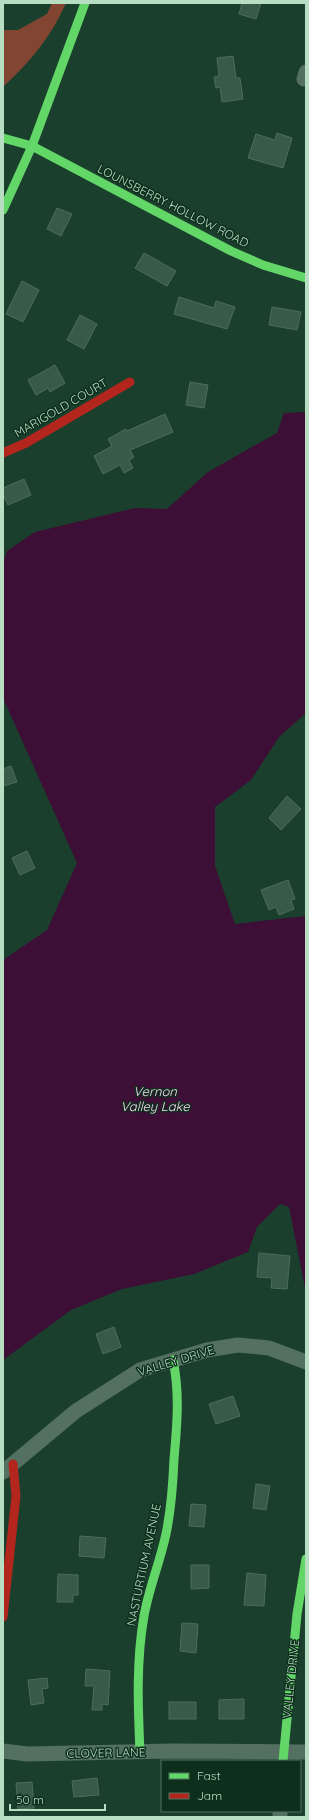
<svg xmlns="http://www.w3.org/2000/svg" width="309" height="1820" font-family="Quicksand,sans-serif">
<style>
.green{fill:#814532}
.water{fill:#3d0e36}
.building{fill:#395a48;stroke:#4e6d5c}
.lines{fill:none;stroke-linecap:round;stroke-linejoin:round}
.street{stroke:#537060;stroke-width:15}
.fast{stroke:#63d668;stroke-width:9}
.jam{stroke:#b3261e;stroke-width:9}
.labels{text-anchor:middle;stroke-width:3;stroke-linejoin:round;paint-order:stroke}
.street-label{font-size:12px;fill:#b7ddc3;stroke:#0d2f1c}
.water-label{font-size:13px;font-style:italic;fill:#fed4f3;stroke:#0d2f1c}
</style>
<rect width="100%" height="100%" fill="#1b3f2d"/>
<!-- green -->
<path class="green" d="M52,3h14c-15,34 -36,59 -63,84v-57h15l29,-16z"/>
<!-- water -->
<path class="water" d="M306,412v301l-27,24 -28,43 -36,27v59l20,58 71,-8v377l-17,-86 -9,-3 -23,23 -9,25 -54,22 -72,15 -51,21 -68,50v-400l44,-30 30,-67 -74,-165v-135l4,-12 28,-19 100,-24 32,1 41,-37 69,-39 7,-20z"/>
<!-- building -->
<g class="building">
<path d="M242,3h19l-5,16 -17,-5z"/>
<path d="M233,56l3,22h4l3,21 -21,3 -2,-15 -4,1 -2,-11 5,-1 -2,-18z"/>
<path d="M277,133l15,5 -9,30 -35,-10 8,-24 19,6z"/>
<path d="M57,208l15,6 -11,22 -14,-7z"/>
<path d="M144,253l32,18 -9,15 -32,-18z"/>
<path d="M22,281l17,9 -16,32 -17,-8z"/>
<path d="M179,297l35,11 2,-7 19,6 -8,22 -53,-15z"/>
<path d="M272,307l29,5 -4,18 -28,-5z"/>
<path d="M80,315l17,9 -13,25 -17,-9z"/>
<path d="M55,365l10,18 -15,9 -2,-4 -12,7 -8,-15z"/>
<path d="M190,382l18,3 -4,23 -18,-3z"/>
<path d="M165,414l8,18 -43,18 4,7 -5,3 4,8 -9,5 -4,-8 -17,9 -9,-18 18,-10 -4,-7 18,-10 1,2z"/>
<path d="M24,479l7,16 -23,10 -5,-11v-6z"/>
<path d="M11,766l6,16 -14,4v-17z"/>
<path d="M287,796l14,13 -20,21 -12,-12z"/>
<path d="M27,851l8,17 -15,7 -8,-17z"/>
<path d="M288,880l7,19 -4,1 3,9 -15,6 -3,-8 -7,3 -8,-20z"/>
<path d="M259,1253l31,3 -3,33 -16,-1 1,-10 -15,-1z"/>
<path d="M114,1327l7,20 -18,7 -7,-20z"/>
<path d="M233,1396l7,20 -24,8 -7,-20z"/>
<path d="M256,1484l14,2 -4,24 -13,-2z"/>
<path d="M191,1504l15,1 -2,22 -15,-1z"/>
<path d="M80,1536l26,2 -2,20 -25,-2z"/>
<path d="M191,1565h18v23l-18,1z"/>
<path d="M247,1573l19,2 -2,31 -20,-1z"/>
<path d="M58,1574l20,1v20h-5v7h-16z"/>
<path d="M182,1623l16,1 -2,29 -16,-2z"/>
<path d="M86,1669l24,2 -2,34 -6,-1v6h-10l2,-24h-9z"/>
<path d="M47,1678l1,10 -6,1 2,14 -13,2 -3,-25z"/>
<path d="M244,1699v20h-25v-19z"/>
<rect x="169" y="1702" width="27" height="17"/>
<path d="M97,1778l2,17 -25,2 -2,-16z"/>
<path d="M32,1782l2,26 -16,1 -2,-26z"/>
</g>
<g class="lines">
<!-- street -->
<g class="street">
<path d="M304,79l2,-7"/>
<path d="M3,1472l73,-61 64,-41 67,-20 31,-5 31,3 37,14"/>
<path d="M3,1751l24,3 146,-3 133,1"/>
<path d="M280,1817v-6"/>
</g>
<!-- fast -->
<g class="fast">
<path d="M3,138l29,8 199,105 32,14 43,13"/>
<path d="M3,210l29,-64 53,-143"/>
<path d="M140,1752c-2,-45 -4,-91 4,-136 5,-28 16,-54 22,-82 5,-24 7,-50 8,-75 3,-33 6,-66 -1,-99"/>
<path d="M283,1761l14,-147 9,-55"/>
</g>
<!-- jam -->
<g class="jam">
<path d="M3,453l23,-10 104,-61"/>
<path d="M3,1617l13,-121 -3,-32"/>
</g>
</g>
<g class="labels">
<!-- street labels -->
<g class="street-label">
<text transform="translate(173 206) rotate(27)" y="4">LOUNSBERRY HOLLOW ROAD</text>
<text transform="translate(61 408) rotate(-30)" y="4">MARIGOLD COURT</text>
<text transform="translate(176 1361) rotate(-17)" y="4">VALLEY DRIVE</text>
<text transform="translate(144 1565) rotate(-78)" y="4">NASTURTIUM AVENUE</text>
<text transform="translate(291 1679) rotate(-84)" y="4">VALLEY DRIVE</text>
<text transform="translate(106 1753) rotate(-1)" y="4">CLOVER LANE</text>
</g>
<!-- water labels -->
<g class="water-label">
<text x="155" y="1096">Vernon<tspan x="155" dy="15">Valley Lake</tspan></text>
</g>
</g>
<!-- border -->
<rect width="309" height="1820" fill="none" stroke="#b7ddc3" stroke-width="8"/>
<!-- legend -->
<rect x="161" y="1760" width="140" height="52" fill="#0d2f1c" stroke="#51755f"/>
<rect x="169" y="1773" width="20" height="6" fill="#63d668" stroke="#51755f"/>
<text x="197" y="1780" font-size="12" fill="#b7ddc3">Fast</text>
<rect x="169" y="1793" width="20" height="6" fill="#b3261e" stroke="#51755f"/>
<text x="197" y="1800" font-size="12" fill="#b7ddc3">Jam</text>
<!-- scale -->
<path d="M10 1804v6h95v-6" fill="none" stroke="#b7ddc3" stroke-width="2"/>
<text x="16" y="1804" font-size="12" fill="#b7ddc3" stroke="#0d2f1c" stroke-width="3" paint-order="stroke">50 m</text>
</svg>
